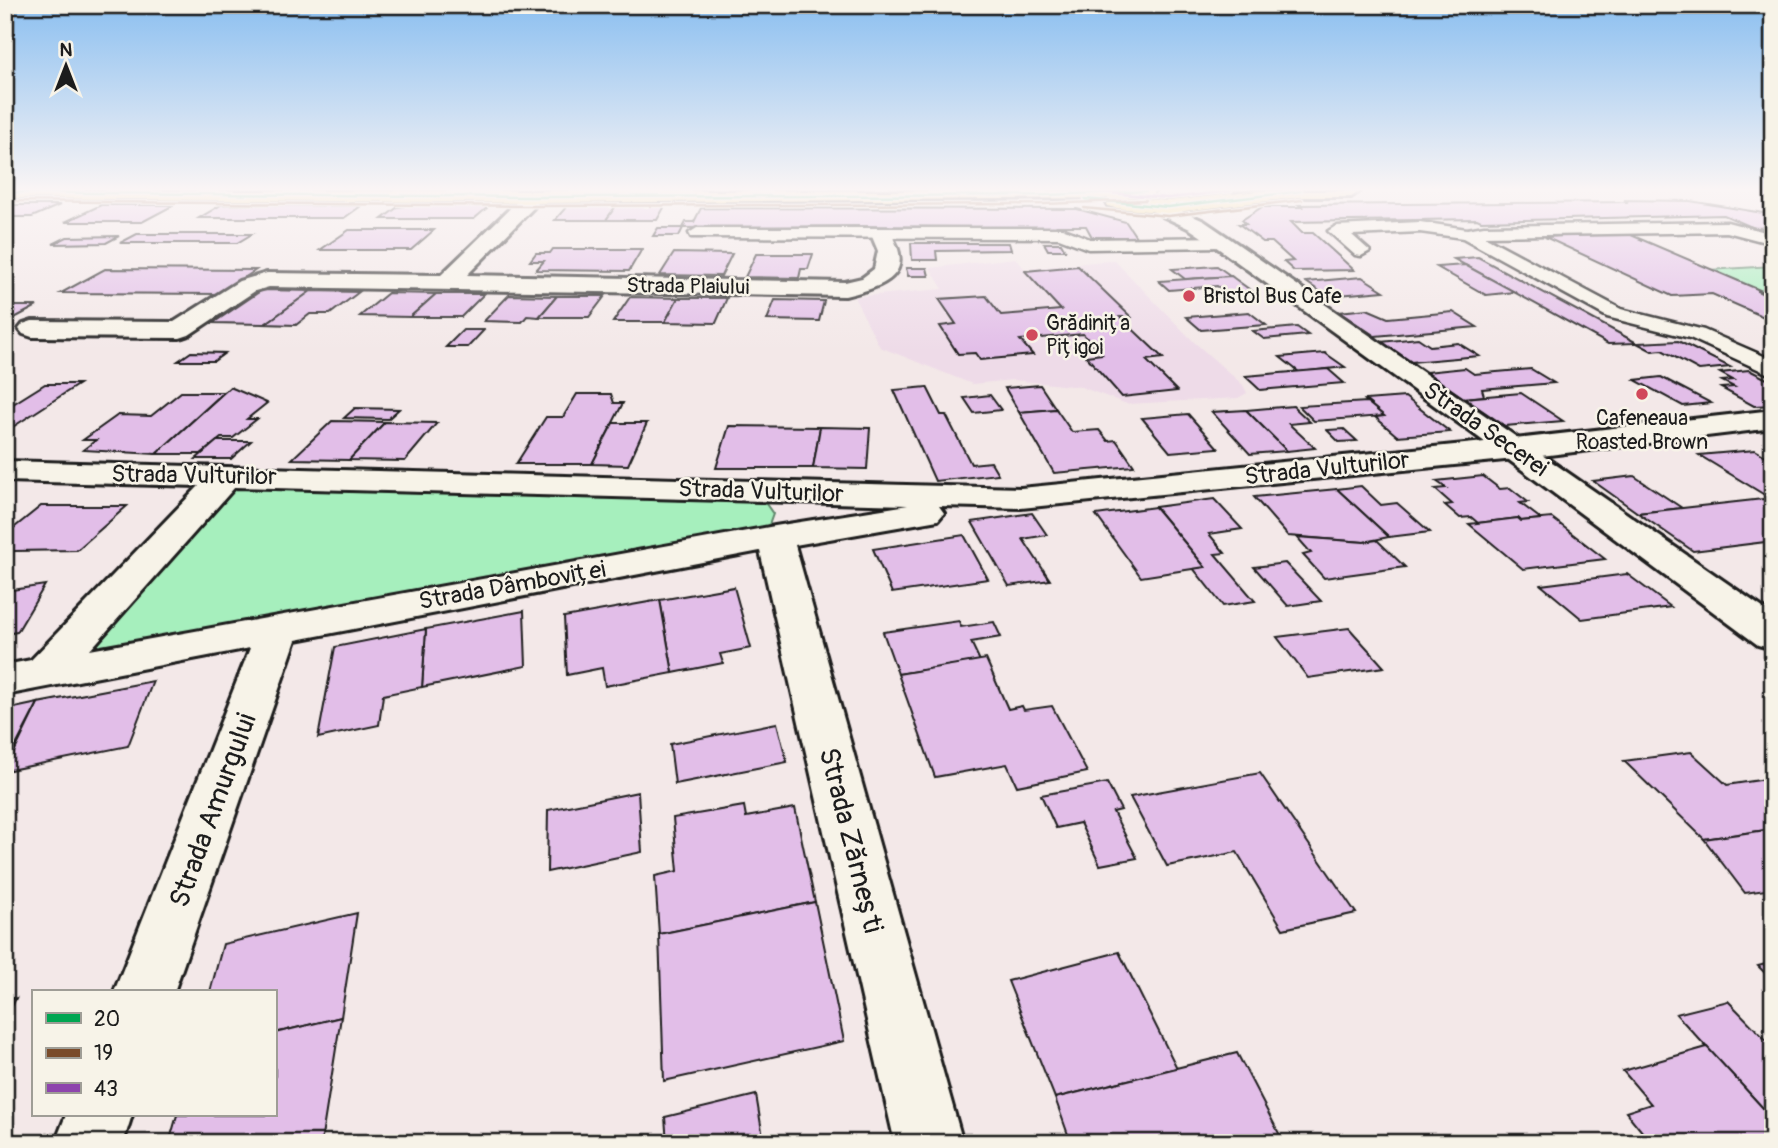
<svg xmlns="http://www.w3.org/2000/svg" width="1778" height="1148" font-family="Pangolin,sans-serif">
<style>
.built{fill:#eedbe8}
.green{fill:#a6efbd;stroke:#61866c;stroke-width:2}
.building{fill:#e2bee8;stroke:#1c1c1c;stroke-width:2}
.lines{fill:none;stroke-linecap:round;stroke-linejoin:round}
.service-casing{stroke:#1c1c1c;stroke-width:5}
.minor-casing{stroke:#1c1c1c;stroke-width:6}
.tertiary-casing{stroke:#1c1c1c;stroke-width:6}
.primary-casing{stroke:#1c1c1c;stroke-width:6}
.service{fill:#f7f3e8;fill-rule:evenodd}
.minor{fill:#f7f3e8;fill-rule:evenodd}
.tertiary{fill:#f7f3e8;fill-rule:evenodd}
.primary{fill:#fbe080;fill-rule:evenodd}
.bus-1-casing{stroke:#f7f3e8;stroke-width:5}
.bus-2-casing{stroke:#f7f3e8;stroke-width:5}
.bus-3-casing{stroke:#f7f3e8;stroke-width:5}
.bus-1{stroke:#00a651;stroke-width:2.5}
.bus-2{stroke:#7a4b2a;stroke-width:2.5}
.bus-3{stroke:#8e44ad;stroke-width:2.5}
.poi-dot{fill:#d1495b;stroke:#f7f3e8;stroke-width:2.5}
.labels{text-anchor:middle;stroke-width:5;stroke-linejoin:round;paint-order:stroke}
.far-street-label{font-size:21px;fill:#1c1c1c;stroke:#f7f3e8}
.far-poi-label{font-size:21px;fill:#1c1c1c;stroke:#f7f3e8;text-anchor:start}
.street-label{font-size:24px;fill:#1c1c1c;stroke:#f7f3e8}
.near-street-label{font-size:28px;fill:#1c1c1c;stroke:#f7f3e8}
</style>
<rect width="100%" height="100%" fill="#f3e8e8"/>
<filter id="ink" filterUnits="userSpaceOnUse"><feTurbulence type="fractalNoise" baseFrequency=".0143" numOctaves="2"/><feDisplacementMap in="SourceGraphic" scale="14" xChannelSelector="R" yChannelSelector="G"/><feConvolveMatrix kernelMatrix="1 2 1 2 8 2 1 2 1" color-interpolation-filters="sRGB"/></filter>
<g filter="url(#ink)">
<!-- built -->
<path class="built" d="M1015,258l10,11 89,-9 80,82 49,43 4,8 -9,5 -111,6 -46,-17 -68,-7 -41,4 -92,-37 -26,-50 89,-8 -13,-21z"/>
<!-- green -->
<g class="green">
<path d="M1773,266v31l-65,-27z"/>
<path d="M233,486l513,15 20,3 7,10 -4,11 -20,9 -661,120z"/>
</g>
<!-- building -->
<g class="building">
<path d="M1624,200l66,1 73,12 10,4v10l-19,1 -30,-13 -243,6 -4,-2 -186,3 11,11h11l41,37 -60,1 -10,-9 9,-1 -21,-19h-9l-24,-18h7l-4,-4 20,-13h40l-3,-2 329,-3z"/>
<path d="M5,205h55l-28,12h-27z"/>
<path d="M101,205h73l-32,17h-77z"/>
<path d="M221,205h46l94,1 -17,12h-145z"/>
<path d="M413,205h67l-3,2h11l-14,12h-92l16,-12z"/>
<path d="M567,206h49l-10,14h-51z"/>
<path d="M616,206h49l-8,14h-51z"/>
<path d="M701,208l376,1 49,13 10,15h-44l-6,-11h-29l1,2 -204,-2 -171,2 3,-6h8z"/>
<path d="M658,228h25l-4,8h-26z"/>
<path d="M349,230h85l-23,20h-91z"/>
<path d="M1624,232l138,59h-5l16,7v23l-61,-27 -40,2 -127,-59z"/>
<path d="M137,234h115l-15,9h-117z"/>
<path d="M119,236l-13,7 -53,1 14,-7z"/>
<path d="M911,243h98l2,7 -75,1 1,9h-25z"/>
<path d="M1044,243h17l4,7h-17z"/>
<path d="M553,249h89l-13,22 -93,-1 8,-9h-14l6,-8h14z"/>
<path d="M674,253l58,1 -11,22 -61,-1z"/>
<path d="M756,254h57l-5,15h-7l-2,9 -54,-1z"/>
<path d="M1478,257l159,86 -29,1 -154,-85z"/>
<path d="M1465,265l50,27 -29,3 -49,-28z"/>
<path d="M1078,266l53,51h-11l43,41 -17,2 31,31 -55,6 -36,-41 16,-2 -19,-20 -63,6 13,15 -53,5 -5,-7 -17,1 -18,-28 16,-2 -17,-25 47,-3 15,19 60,-5 -36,-39z"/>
<path d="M1217,266l14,10 -46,3 -13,-10z"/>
<path d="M906,268h21l2,8h-21z"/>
<path d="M105,269l151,1 -36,24 -159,-1z"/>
<path d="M1231,276l22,16 -26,2 -10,-8 -48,4 -10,-9z"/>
<path d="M1362,277l22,14 -57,5 -21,-14z"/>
<path d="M262,290l49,1 -46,33 -52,-1z"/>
<path d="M311,291l48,1 -29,22h-20l-14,11 -31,-1z"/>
<path d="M388,293l48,1 -26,23 -50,-1z"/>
<path d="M436,294h48l-23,23h-51z"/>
<path d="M509,295l48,1 -18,21 -12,-1 -5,6 -38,-1z"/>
<path d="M557,296h48l-16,21h-50z"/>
<path d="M630,297l48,1 -13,24h-52z"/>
<path d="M678,298h49l-11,25 -51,-1z"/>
<path d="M775,300l49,1 -5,20 -52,-1z"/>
<path d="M5,306h32l-32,17z"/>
<path d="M1367,309l21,9 65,-6 24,15 -102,9 -36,-24z"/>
<path d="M1249,312l17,13 -65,5 -15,-13z"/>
<path d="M1297,327l11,8 -44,4 -11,-8z"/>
<path d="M463,330h21l-16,17h-22z"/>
<path d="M1418,338l12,8 28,-3 21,13 -68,6 -30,-20z"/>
<path d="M1678,341l52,26 -31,3 -37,-20 -10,1 -15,-8z"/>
<path d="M191,352l34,1 -11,8h-36z"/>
<path d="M1325,353l20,14 -46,5 -19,-15z"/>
<path d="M1465,368l9,6 57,-5 23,14 -72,6 2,7 -20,2 -38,-26z"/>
<path d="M1328,369l16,14 -84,7 -15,-14z"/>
<path d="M1749,370l24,12v23l-19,1 -33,-18 13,-1 -12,-6 11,-1 -13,-7z"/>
<path d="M1661,377l50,26 -28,3 -48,-26z"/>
<path d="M45,384h34l-74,48v-23z"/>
<path d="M1040,385l16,24 -37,3 -14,-24z"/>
<path d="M230,387l37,16 -20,16h10l-24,19h-12l-20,16h-45z"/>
<path d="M927,387l14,28h5l25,49 20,-2 7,12 -63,7 -41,-91z"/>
<path d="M181,392h43l-68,62 -73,-4 13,-10h-13l35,-25 33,1z"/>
<path d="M1521,393l42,28 -58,5 -41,-28z"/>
<path d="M577,394h34l3,9h9l-31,61h-76l30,-47h17z"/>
<path d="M990,395l11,15 -27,3 -10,-15z"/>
<path d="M1405,397l45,35 -53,4 -22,-19 9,-1 -19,-16z"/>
<path d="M1367,402l17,14 -70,5 -15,-15z"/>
<path d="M1293,406l17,16 -21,2 26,24 -28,3 -41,-41z"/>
<path d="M355,408l44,1 -11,10 -44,-1z"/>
<path d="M1056,409l16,23 27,-2 9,11 8,-1 18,26 -80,7 -35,-61z"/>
<path d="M1246,410l41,41 -37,3 -38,-42z"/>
<path d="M1188,414l30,34 -48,4 -28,-34z"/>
<path d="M332,421l53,1 -36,38 -57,-1z"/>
<path d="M385,422l52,1 -32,38 -56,-1z"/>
<path d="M613,423h34l-19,42 -36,-1z"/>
<path d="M729,426l91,1 -7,41h-97z"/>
<path d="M820,427l50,1 -3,41 -54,-1z"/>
<path d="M1344,429l13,12 -18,1 -12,-12z"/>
<path d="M217,441h34l-20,18h-35z"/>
<path d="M1755,450l18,10v40l-74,-45z"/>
<path d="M1483,476l17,13 10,-1 18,14 -8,1 21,16 -20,2 -3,-3 -40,5 -7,-6 -11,1 -15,-13 7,-1 -17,-15 11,-1 -10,-7z"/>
<path d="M1634,476l48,32 -44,5 -45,-32z"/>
<path d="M1361,486l20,19 16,-2 33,29 -41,5 -52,-48z"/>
<path d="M1337,489l52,48 -25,5 -76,-6 -34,-39z"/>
<path d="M1214,499l28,30 -33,5 16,19 -10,1 40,47 -32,5 -30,-38 12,-1 -50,-60z"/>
<path d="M1763,499l10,6v36l-80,10 -55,-38z"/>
<path d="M41,506h86l-50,44 -63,1 -9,5v-21z"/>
<path d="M1155,507l50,60 -64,10 -45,-62z"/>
<path d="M1032,513l15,22 -24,4 27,41 -41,6 -37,-64z"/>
<path d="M1518,518l3,3 31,-3 53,41 -82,10 -54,-45z"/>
<path d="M964,535l24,44 -96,14 -19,-44z"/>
<path d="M1297,537l67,5 13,-2 28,27 -81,11 -21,-23 8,-2z"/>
<path d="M1285,563l36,38 -33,5 -34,-39z"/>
<path d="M1627,574l44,33 -89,12 -41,-34z"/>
<path d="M45,585l-28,47 -12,2v-43z"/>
<path d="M734,587l17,61 -31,6 3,9 -50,10 -13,-73z"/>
<path d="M660,600l13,73 -68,13 -3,-18 -35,7 -3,-58z"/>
<path d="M524,611l2,55 -104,21 4,-58z"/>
<path d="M959,621l2,6 33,-5 7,15 -30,5 9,19 -82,13 -15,-42z"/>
<path d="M1349,628l35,39 -76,11 -31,-41z"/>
<path d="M426,629l-4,58 -39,8 -4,30 -61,13 17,-91z"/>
<path d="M986,659l22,50 14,-3 2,4 28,-4 35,66 -70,14 -10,-22 -72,13 -37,-103z"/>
<path d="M153,681l-25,65 -123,25 33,-68z"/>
<path d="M38,703l-33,64v-57z"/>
<path d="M777,723l10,39 -112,22 -5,-40z"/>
<path d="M1691,752l36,33 46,-7v51l-69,10 -80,-78z"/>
<path d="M1260,773l96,140 -73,16 -46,-77 -70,14 -37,-69z"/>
<path d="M1107,783l14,27 -8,2 24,46 -37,7 -20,-42 -24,5 -15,-33z"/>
<path d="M638,792l4,60 -95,20 1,-62z"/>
<path d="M744,806l2,11 49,-9 20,94 -156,32 -4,-58 23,-5 -5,-53z"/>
<path d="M1773,829v60l-28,4 -41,-54z"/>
<path d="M815,902l29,139 -180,40 -5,-147z"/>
<path d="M357,913l-16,104 -66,16v-41h-65l13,-48z"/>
<path d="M1119,952l58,116 -122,30 -47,-117z"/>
<path d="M1773,962v19l-15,-15z"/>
<path d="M16,998l-11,23v-21z"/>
<path d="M1728,1001l45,46v72l-97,-105z"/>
<path d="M341,1017l-20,126h-152l8,-28h98v-82z"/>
<path d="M1707,1047l66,72v24h-122l-25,-31 25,-8 -28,-33z"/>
<path d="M1237,1053l47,90h-213l-16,-45z"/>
<path d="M756,1095l8,48h-97l-2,-26z"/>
</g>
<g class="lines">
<!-- service casing -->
<g class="service-casing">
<g id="service">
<path d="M1420,222l47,7 17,-3 243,-4 46,12v10l-46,-12 -243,4 137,73 83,21 69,30v16l-83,-38 -83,-21 -144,-79 -43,-6 -68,3 18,16 -9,5 -6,-1 -27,-24 8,-5z"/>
<path d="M697,228h365l28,11 132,-2 9,5 -9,5 -134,2 -29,-11 -368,-1 -2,-4z"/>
</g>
</g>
<!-- minor casing -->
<g class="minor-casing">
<g id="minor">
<path d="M533,191l9,6 -2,4 -73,74 378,7 17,-4 12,-9 4,-18 -7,-17 3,-4h14c31,45 -5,57 -43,66l-576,-9 -14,4 -66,44 -9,3 -148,-1 -9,-3 -4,-5 4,-5 9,-3 142,1 65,-41 28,-8 174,2 85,-82z"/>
<path d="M1773,410v18l-258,31 -494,49 -82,-2 5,7 -6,7 -143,25 168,598h-68l-135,-592 -464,89 -122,352h-60l136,-344 -245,47v-30l26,-5 168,-174 -194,-5v-20l1016,27 494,-49zM235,487l673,18 -133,21 -685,124z"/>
<path d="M66,1115h66l-9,28h-68z"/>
</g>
</g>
<!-- tertiary casing -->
<g class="tertiary-casing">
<path id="tertiary" d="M1157,200l47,21 25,17 544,377v34l-15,-4 -280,-208 -263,-191 -25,-17 -40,-19 -3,-4z"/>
</g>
<!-- primary casing -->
<g class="primary-casing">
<path id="primary" d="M5,191h1150l-3,4 -26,2 42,4 90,-10h102l-9,6h-50l-133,16 -53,-5 -7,-2 -2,-4 2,-4 -575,5 -528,-5z"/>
</g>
<!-- service -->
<use href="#service" class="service"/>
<!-- minor -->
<use href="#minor" class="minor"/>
<!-- tertiary -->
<use href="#tertiary" class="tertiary"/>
<!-- primary -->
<use href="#primary" class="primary"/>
<!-- bus-1 casing -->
<g class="bus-1-casing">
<g id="bus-1">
<path d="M5,192l528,5 510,-2 103,-4"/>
<path d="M1085,199l83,8 133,-16"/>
</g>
</g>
<!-- bus-2 casing -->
<g class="bus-2-casing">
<g id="bus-2">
<path d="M5,201l528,5 510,-2 103,-4"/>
<path d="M1084,208l84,8 134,-16"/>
</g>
</g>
<!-- bus-3 casing -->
<g class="bus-3-casing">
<path id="bus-3" d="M1089,191l79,7 63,-7"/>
</g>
<!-- bus-1 -->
<use href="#bus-1" class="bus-1"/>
<!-- bus-2 -->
<use href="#bus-2" class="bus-2"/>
<!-- bus-3 -->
<use href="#bus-3" class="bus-3"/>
</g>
</g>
<!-- sky -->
<linearGradient id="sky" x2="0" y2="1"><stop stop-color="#8bbff0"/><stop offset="0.54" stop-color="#faf5f5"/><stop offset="1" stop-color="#faf5f5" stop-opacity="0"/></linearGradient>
<rect width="1778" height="351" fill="url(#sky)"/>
<!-- markers -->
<g class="poi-dot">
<circle cx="1189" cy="296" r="7"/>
<circle cx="1032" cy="335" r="7"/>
<circle cx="1642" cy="394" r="7"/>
</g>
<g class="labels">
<!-- far-street labels -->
<g class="far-street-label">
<text transform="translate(688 286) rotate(1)" y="7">Strada Plaiului</text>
</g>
<!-- far-poi labels -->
<g class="far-poi-label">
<text x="1203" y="303">Bristol Bus Cafe</text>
<text x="1046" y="330">Grădinița<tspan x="1046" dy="24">Pițigoi</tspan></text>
<text x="1642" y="425" text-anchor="middle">Cafeneaua<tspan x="1642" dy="24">Roasted Brown</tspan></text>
</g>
<!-- street labels -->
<g class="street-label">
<text transform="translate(1486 429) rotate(35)" y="8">Strada Secerei</text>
<text transform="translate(1327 468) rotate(-6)" y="8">Strada Vulturilor</text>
<text transform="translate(194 475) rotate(1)" y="8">Strada Vulturilor</text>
<text transform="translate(761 491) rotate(2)" y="8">Strada Vulturilor</text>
<text transform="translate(512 585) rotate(-10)" y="8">Strada Dâmboviței</text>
</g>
<!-- near-street labels -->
<g class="near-street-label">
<text transform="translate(212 810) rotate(-70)" y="10">Strada Amurgului</text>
<text transform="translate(852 840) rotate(76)" y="10">Strada Zărnești</text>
</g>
</g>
<!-- margin -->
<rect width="1778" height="1148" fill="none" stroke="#f7f3e8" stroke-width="28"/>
<rect x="14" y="14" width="1750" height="1120" fill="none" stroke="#1c1c1c" stroke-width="2.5" filter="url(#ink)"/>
<!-- legend -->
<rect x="32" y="990" width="245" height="126" fill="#f7f3e8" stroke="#9f9d96" stroke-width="2"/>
<rect x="46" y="1013" width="35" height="10" fill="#00a651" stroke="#9f9d96" stroke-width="2"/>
<text x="94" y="1026" font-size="21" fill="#1c1c1c">20</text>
<rect x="46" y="1048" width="35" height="10" fill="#7a4b2a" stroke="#9f9d96" stroke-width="2"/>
<text x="94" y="1060" font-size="21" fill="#1c1c1c">19</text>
<rect x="46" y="1083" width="35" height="10" fill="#8e44ad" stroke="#9f9d96" stroke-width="2"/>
<text x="94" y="1096" font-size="21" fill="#1c1c1c">43</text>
<!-- north arrow -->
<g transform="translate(66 66)" stroke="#f7f3e8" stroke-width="5" paint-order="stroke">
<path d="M0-5L12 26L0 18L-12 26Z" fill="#1c1c1c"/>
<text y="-10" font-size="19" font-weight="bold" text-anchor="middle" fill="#1c1c1c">N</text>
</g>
</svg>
